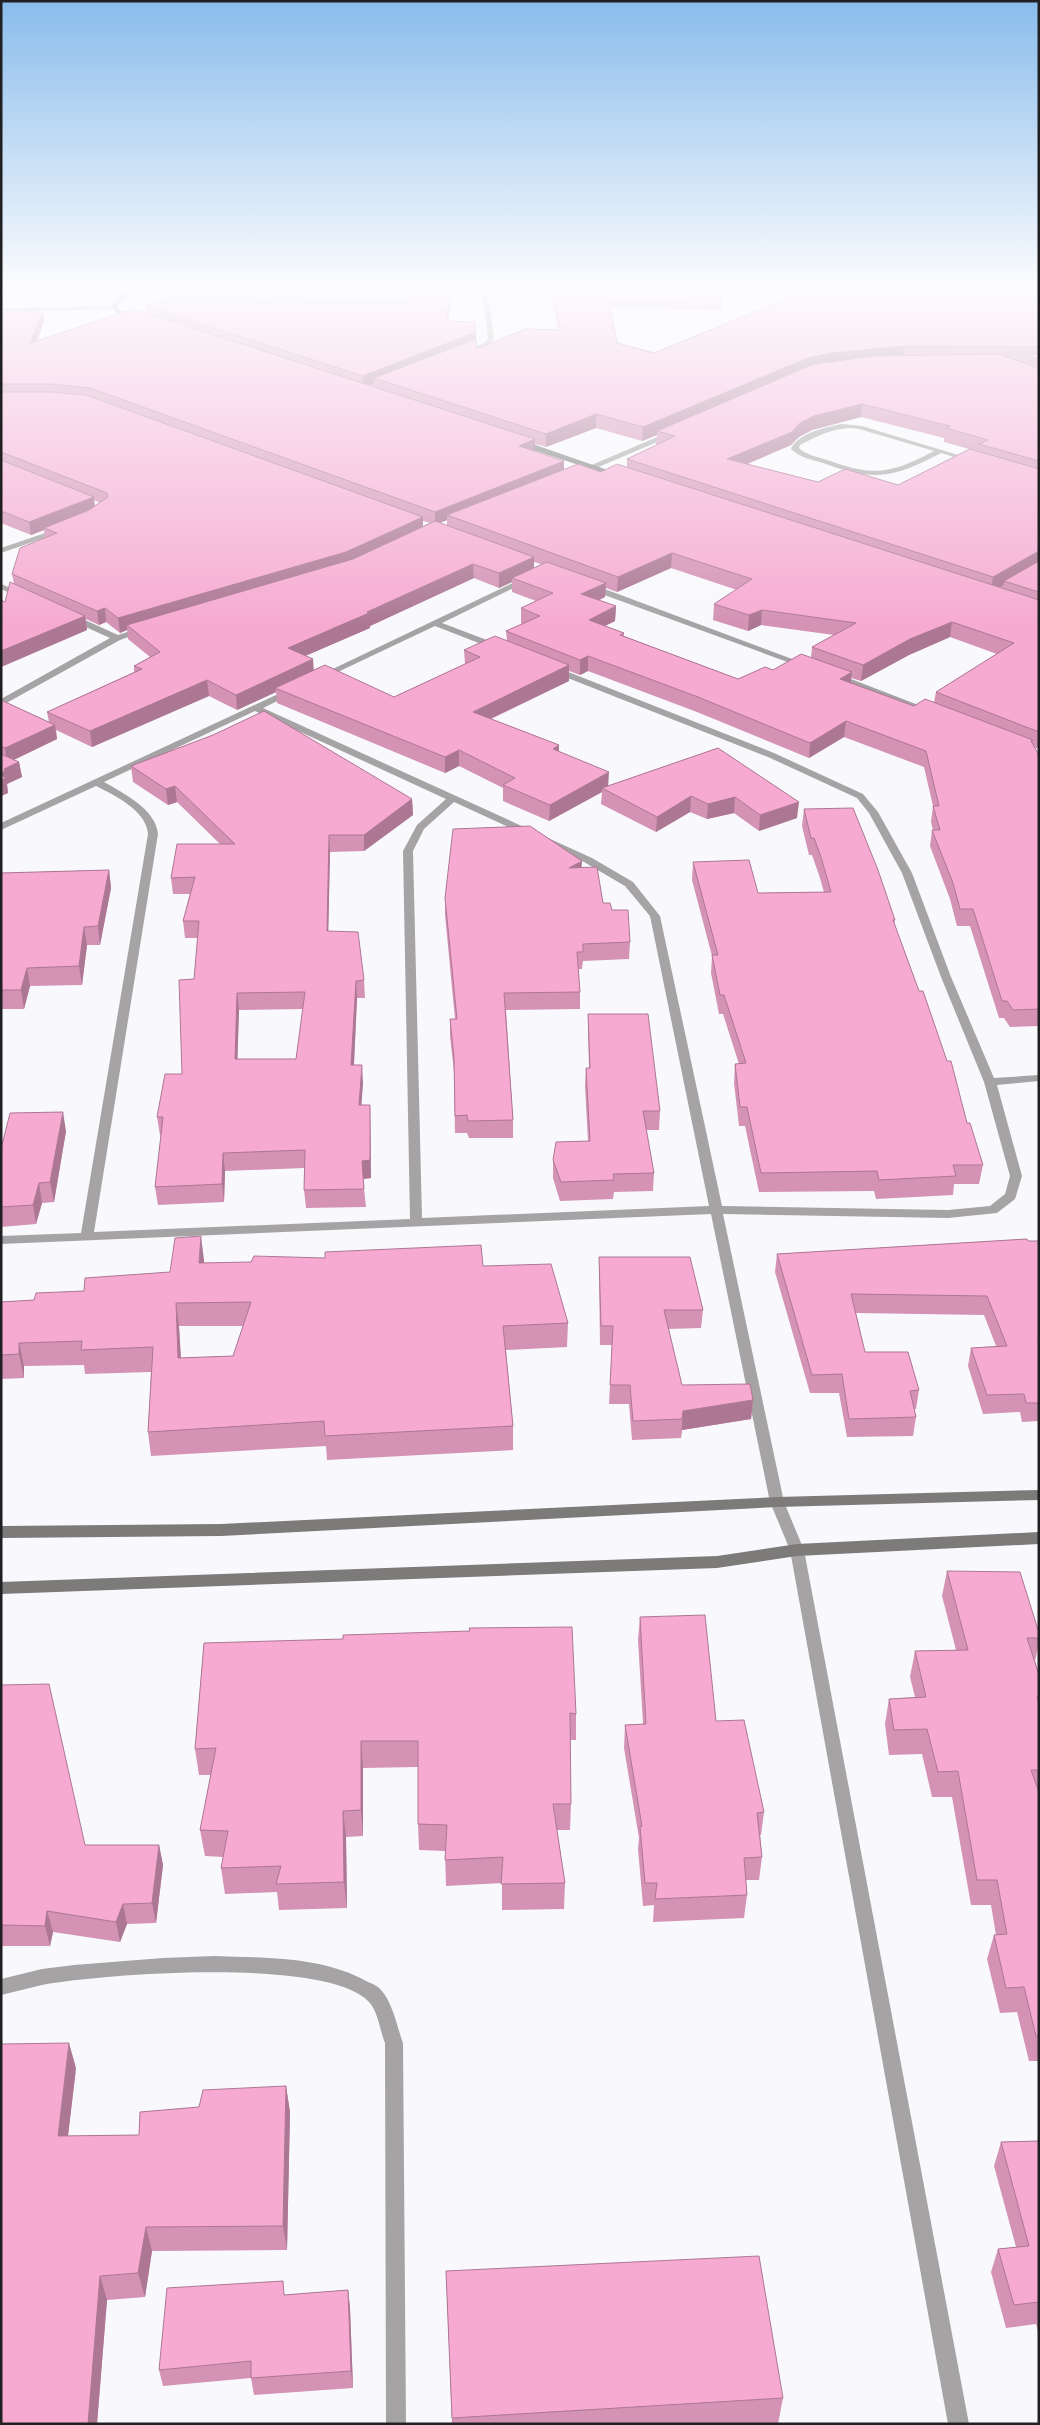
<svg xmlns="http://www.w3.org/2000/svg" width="1040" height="2425" font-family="Roboto,sans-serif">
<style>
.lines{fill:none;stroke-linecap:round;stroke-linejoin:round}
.street{fill:#a5a3a3;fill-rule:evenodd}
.secondary{fill:#7d7a7a;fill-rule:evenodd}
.wall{fill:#d492b5;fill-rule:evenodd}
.shaded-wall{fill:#ac7793}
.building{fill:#f6aad2;stroke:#ac7793;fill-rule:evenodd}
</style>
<rect width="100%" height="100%" fill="#f9f9fd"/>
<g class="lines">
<!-- street -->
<g class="street">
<path d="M481,286h6l7,52 -3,6 -26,12h-4v-2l25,-12 2,-4z"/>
<path d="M777,286h6v6h-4z"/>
<path d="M116,306l-2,3 -113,3v-4z"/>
<path d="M842,424l20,2 113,34 -4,2 -30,-9c-48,25 -66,29 -118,10 -11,-3 -24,-6 -32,-14 7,-16 35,-22 51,-25zM850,428l9,1 75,22c-44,23 -59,26 -107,9 -9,-3 -21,-5 -28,-12l1,-3c17,-9 31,-16 50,-17z"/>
<path d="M669,432l7,2 -94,40 -7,-2z"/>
<path d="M57,529l7,2 -63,22v-5z"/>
<path d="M523,578l7,2 -88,43 58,22v4h-6l-59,-23 -112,53 -7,-2z"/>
<path d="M1,584l25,10 1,2 -7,2 -19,-9z"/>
<path d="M588,585h6l217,81 -7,2 -216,-79z"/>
<path d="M68,615h6l44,20 25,-8 4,3 -27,10 -119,66v-7l109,-61 -42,-19z"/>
<path d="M553,666l221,87 89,41 15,18 34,61 39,104 43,101 45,-3v6l-42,4 25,91 -7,23 -18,14 -49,5 -225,-4 61,288 20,48 165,874h-21l-158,-874 -20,-48 -59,-288 -710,30v-8l80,-3 67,-399c-1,-23 -34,-39 -52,-48l-95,44v-7l290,-135 3,1v4l-31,15 329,150 41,24 27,34 62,290 226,4 42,-4 15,-12 5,-18 -26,-94 -43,-105 -39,-104 -33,-60 -12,-15 -89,-41 -218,-86v-4zM255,711l191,88 -29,26 -14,26 7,368 -316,13 64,-398c-2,-25 -35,-41 -54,-52zM454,802l130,60 41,24 25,30 59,290 -287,12 -9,-367 11,-22z"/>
<path d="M832,674h6l96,37 -8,2 -94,-35z"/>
<path d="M214,1956c52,2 108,0 154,26 5,2 10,4 13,8 12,13 16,37 22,53l3,381h-20l-1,-381c-5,-12 -7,-33 -17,-42 -43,-44 -265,-27 -326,-16 -14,3 -27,7 -41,10v-16l41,-10 32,-4 89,-7z"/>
</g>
<!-- secondary -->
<g class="secondary">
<path d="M137,286h7l-23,15 -4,6 4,4 19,6 -2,3 -21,-7 -6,-6 6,-8z"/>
<path d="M518,441h6l98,34 -7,2 -97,-32z"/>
<path d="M1039,1490v10l-262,7 -556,29 -220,2v-12l220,-2 556,-27z"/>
<path d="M1039,1532v12l-242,12 -80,12 -716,26v-12l716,-26 80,-12z"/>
</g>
</g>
<!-- wall -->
<g class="wall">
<path d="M536,286h178l8,11 -1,13 -111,-3 7,36 37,10 137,-56v-11h248v463l-5,-2 5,8v271l-29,1 -6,-9h-5l-29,-92h-13l-7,-27 -20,-53 2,-16h1l-2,-8 2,-16 -9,-39 -80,-30 -35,21 -112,-46 -109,-41 -8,4 -11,-4v10l-78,38 68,26v6l49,35 110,-38 79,70 -38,13 -25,-18 -27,6 -17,-7 -34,20 -55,-28 1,-12 -53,29 -46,-20v-13l-44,-22 -14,7 -168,-70 -1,-11 -39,18 -28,-14 -117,51 -36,-17 1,9 -43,21 5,2 3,15 -15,7 1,9 -7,3v-96l48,22 -2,-10 87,-40v-6l16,-9 -22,-18 -1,-9 -7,3 -14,-11 -7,3 -13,-6 1,11 -86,37v-67l4,2 9,-18 -2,-10 33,-36 -1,-8 -13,5 -30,-12v-213l43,11 -7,20 109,-28 -1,-7 263,-7 43,-10v11l-3,21 28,18 1,10 81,-19 -9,-44zM861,417l83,21v4l25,7 -71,36 -80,-3 -71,-18 44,-19 8,-8 13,-7zM596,428l46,13 15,-6 -1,10h1l-30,14v8l-26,5 -37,-2 -29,-19v-7l11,3zM94,500l6,3 -5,3zM447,520v6l-7,-3zM423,521l7,2 -7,3zM534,562l7,2 -7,4zM671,568l66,22 -23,14 -1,16 35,11 13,-6 73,10 -22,12 -1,11 -38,12 -35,9 -114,-43v-3l-19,-7 10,-5 1,-15 -17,-6 6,-3 1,-9 11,4zM474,578l25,10 13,-6v10l24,9 -15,7v15l2,1 -17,7 1,10 -43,9 1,14 -71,33 -80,-27 -9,-14 65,-28v-2zM950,637l47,17 -61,38 -2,10 -20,4 -63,-23v-5l10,3 48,-26z"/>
<path d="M131,766l281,33 1,16 -49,36 -34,1 -2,79 36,49 1,18h-8l-3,67 9,18 -2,22h9l1,73 -8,1 3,28 -60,1 -2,-18v-22l-79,3 -1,31 -66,3 -3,-18 6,-52h-1l-3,-18 25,-43 12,-95 4,-41h-13l-2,-17 7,-27h-17l-2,-16 49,-34 -43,-42 -9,3 -35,-23zM303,1009l-7,50h-59l2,-49z"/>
<path d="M804,809l91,111 -1,5 89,240 -4,19h-25l-1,11 -77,4 -2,-8 -115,1 -14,-66h-6l-5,-43 1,-19h4l-16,-50h-4l-8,-41 1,-17 -20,-76 1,-18 65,31 66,-1 -5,-17 -7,-20h-3l-7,-29z"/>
<path d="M582,868l21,35 9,7 18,32 -1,17 -46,2 -1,8h-4l2,23v17l-74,1 7,110v18h-44l-2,-5h-12l-1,-61 -4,-36v-17h5l-10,-104v-17z"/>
<path d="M109,870l2,18 -11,57h-13l-5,40 -52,1 -6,23h-23v-136z"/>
<path d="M588,1014l72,97 -1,19h-13l8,43 -1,18 -39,1 -1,7 -53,2 -7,-23v-18l35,-19 -3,-55 1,-18h3l-1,-36z"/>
<path d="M66,1131l-12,71 -12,1 -6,21 -35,3v-82z"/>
<path d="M1027,1239l11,103h1v79l-17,1 -2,-10 -37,2 -15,-48 3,-18 25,-2 -12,-31 -128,-2 9,39 54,38 -3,19h-2l2,8 -3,19 -66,1 -8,-44h-29l-35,-121 2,-18z"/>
<path d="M599,1257l104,53 -2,18 -33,1 14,56 71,15 -2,19 -69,11 -1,8 -49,2 -3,-36h-20l3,-59h-12l-1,-69z"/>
<path d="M204,1260v3l279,3 85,57 -1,24 -61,3 7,76v24l-186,10 -1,-14 -175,10 -3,-24 3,-60 -66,2 -1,-9 -60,1v12l-23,1v-77l33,-2 50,-9 86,-19zM179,1326h64l-10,30 -52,2z"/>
<path d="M947,1571l92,62v11l-4,17 4,14v386h-10l-12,-49 -17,1 -13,-54 7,-24h2l-5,-30h-20l-19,-108h-20l-10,-43 -33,1 -4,-31 4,-25 26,-2 -5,-20 5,-26 41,-1 -14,-54z"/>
<path d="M640,1617l76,104 48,91 -3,23h-1l2,22 -3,23h-13l1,15 -3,23 -91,4 1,-17 -11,1 -5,-57 1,-11 -15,-90 1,-23 18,-1 -5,-84z"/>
<path d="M204,1643l372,71v26h-6l1,64 -1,26h-13l8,53 -1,26 -62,1v-27l-56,3 -1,-35 -26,-1 -1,-26v-57l-55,1v68l-17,1 1,71 -68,2 -2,-18 -52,2 -4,-26 2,-11 -18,-1 -5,-26 11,-55h-12l-4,-26z"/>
<path d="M1,1685l84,160h74l4,20 -7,58 -29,1 -7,18 -67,-10 -3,14h-49z"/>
<path d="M76,2068l-8,68 71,-1 60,-28 87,-21 4,26 -3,138 -135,1 -7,46 -38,3 -10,124h-96z"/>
<path d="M1039,2141v194l-3,-11 -30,4 -15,-56 7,-23 18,-2 -22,-81 7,-24z"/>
<path d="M446,2271l337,127 -5,26h-326z"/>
<path d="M348,2290l2,18 3,80 -99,7 -3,-17 -88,8 -4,-16 126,-75z"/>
</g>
<!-- shaded-wall -->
<g class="shaded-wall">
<path d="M451,289v11l-5,33v-12z"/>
<path d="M43,310l1,11 -12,34 -2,-12z"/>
<path d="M476,332v12l-102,34v6l-10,4 -1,-12z"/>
<path d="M904,346l-2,14 -245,71v4l-15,6 1,-14 165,-69 24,-5z"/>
<path d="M862,404l-1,13 -49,13 -13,7 -8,8 -65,28 1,-14 87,-43z"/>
<path d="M596,414v14l-50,19v-13z"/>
<path d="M535,439v13l-16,-6z"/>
<path d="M564,461v13l-117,41v5l-12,5v-13z"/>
<path d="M94,497l1,13 -51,18v2l-13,5 -2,-13z"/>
<path d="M423,517v13l-77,35 -219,60v5l-7,3 -2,-15z"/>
<path d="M1039,551v13l-35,17v4l-14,7 3,-15z"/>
<path d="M672,553l-1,15 -54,24 1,-15z"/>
<path d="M534,557v14l-22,7v4l-13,6v-15z"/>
<path d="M473,564l1,14 -104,48v2l-81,35 -1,-15z"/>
<path d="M606,583l-1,14 -24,12v-15z"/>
<path d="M616,606l-1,15 -27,13 1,-14z"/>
<path d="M105,608l1,14 -7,3 -2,-14z"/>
<path d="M762,610l-1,15 -13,6 1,-16z"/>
<path d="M85,616l2,14 -86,37v-16z"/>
<path d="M952,622l-2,15 -41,18 -48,26 2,-16 47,-26z"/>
<path d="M588,656v15l-8,4v-15z"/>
<path d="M313,659l1,15 -39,14 1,4 -39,18 -1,-15z"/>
<path d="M569,665v16l-96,46v-15z"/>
<path d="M852,672l-2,15 -10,-8z"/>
<path d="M207,680l2,16 -117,51 -2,-16z"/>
<path d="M846,721l-2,16 -35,21 1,-15z"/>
<path d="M55,725l2,14 -50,24 -2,-15z"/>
<path d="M559,745v16l-6,-12z"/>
<path d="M459,750v16l-14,7v-16z"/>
<path d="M19,762l3,15 -15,7 1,9 -7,3v-23l3,-4z"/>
<path d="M609,772l-1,16h-6v4l-53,29 1,-16z"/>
<path d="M175,786l2,16 -9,3 -2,-16z"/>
<path d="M691,796l-1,16 -34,20 1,-15z"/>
<path d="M735,797l-1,16 -27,6 1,-15z"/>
<path d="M412,799l1,16 -49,36v-16z"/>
<path d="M799,802l-2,16 -38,13 1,-16z"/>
<path d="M329,835l1,17 -2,96 -1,-17z"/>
<path d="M582,861l-1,16 -12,-9z"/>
<path d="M109,870l2,18 -11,57 -2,-19z"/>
<path d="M84,927l3,18 -5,40 -3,-19z"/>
<path d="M27,968l3,18 -6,23 -3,-19z"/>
<path d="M356,981l1,17 -4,85 -2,-18z"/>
<path d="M237,993l2,17 -2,66 -2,-17z"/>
<path d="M362,1065l1,18 -3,40 -1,-18z"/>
<path d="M370,1105l1,73 -8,1 -1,-18z"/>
<path d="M63,1112l3,19 -12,71 -4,-20z"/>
<path d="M223,1153l2,18 -1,31 -2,-18z"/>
<path d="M39,1183l3,20 -6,21 -3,-19z"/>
<path d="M201,1236l3,24 -2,27 -3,-24z"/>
<path d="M176,1303l3,23 3,56 -4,-24z"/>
<path d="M19,1343l5,23v12l-5,-24z"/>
<path d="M753,1400l-2,19 -69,11 -1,8 2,-27z"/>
<path d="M361,1741l2,27v68l-2,-26z"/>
<path d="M343,1811l3,26 1,71 -3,-26z"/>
<path d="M159,1845l4,20 -7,58 -4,-20z"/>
<path d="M123,1904l4,20 -7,18 -4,-20z"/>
<path d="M47,1911l6,21 -3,14 -5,-20z"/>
<path d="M69,2043l7,25 -11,93 -7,-25z"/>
<path d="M286,2086l4,26 -3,138 -4,-24z"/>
<path d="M146,2227l6,24 -7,46 -7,-24z"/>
<path d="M100,2276l7,24 -10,124h-9z"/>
<path d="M348,2290l2,18 3,80 -2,-17z"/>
</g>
<!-- building -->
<g class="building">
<path d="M408,286h42l1,3 -5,32 29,1 1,10 -113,44 -218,-70 25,-8 238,1z"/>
<path d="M551,286h163l8,11 -114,-3 9,49 37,10 139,-57 -1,-10h181l13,4 53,2v55l-135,-1 -72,7 -24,5 -165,69 -47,-13 -50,20 -172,-56 102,-39 1,10 48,-20 36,1z"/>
<path d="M134,309l401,130 -16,7 45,15 -129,51 -345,-124 -40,-4h-49v-74h42l-13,33z"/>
<path d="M999,354l40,14v93l-60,-17 9,-4 -42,-12 4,-2 -88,-22 -48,12 -14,7 -8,9 -65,27 91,23 27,-13 53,16 72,-36 69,20v82l-46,26 -366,-118 48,-23 -18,-5 157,-67 60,-8z"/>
<path d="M1022,354h17v6z"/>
<path d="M1,392h49l36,3 337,122 -77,35 -228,66 -13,-10 -8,3 -85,-37 8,-26 37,-15 -13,-5 45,-18 19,-13 -1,-4 -106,-41z"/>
<path d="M1,460l93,37 -65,25 -28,-11z"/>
<path d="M578,464l23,8 16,-8 422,136v132l-103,-40 78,-49 -62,-21 -42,17 -47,26 -51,-18 44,-24 -94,-13 -13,5 -35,-11 38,-25 -80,-26 -54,24 -171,-62z"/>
<path d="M435,521l99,36 -35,16 -26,-9 -106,48 2,1 -81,35 25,11 -77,36 -29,-15 -117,51 -43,-19 95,-43 -8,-3 26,-14 -33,-27 226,-66z"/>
<path d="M1039,561v31l-35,-11z"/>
<path d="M547,562l59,21 -25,11 35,12 -27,14 35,13 -4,2 118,44 27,-12 8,3 28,-16 51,18 -12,7 74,27 11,-7 108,41 -2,1 8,14v254l-26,1 -6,-9h-5l-29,-92h-13l-7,-26 -21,-53h8l-7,-24h6l-13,-55 -80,-30 -36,22 -112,-46 -110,-41 -8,4 -74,-29 34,-15 -19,-8 32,-15 -41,-15z"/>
<path d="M10,582l75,34 -84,35v-51l4,2z"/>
<path d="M495,636l74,29 -96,47 86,33 -6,4 56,23 -59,33 -47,-20 12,-7 -56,-28 -14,7 -170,-69 50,-23 69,32 86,-40 -16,-7z"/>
<path d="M1,700l54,25 -50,23 -4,-2z"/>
<path d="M264,711l148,88 -48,36h-35l-2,96 31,1 6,48 -8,1 -5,84h11l-3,40h11v55l-8,1 2,28 -60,1 1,-40 -82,3 -1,31 -67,3 8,-70h-6l8,-43h17l-3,-94 15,-1 5,-58h-16l12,-44 -24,1 6,-34h58l-60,-58 -9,3 -35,-23 82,-31zM305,992l-9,67h-61l2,-66z"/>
<path d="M718,748l81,54 -39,13 -25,-18 -27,7 -17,-8 -34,21 -55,-29z"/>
<path d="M1,754l18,8 -15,7 1,2 -4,2z"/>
<path d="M1,775l5,3 -5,2z"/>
<path d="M853,808l25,62 17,50h-2l26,71h4l24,70h4l16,62h3l13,42h-30l3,11 -77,4 -2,-9 -116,2 -14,-66h-7l-5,-43 11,-1 -22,-68h-4l-8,-40h6l-25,-93 56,-2 9,33 73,-1 -10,-35 -7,-19h-3l-7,-29z"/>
<path d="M530,826l52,35 -13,7 28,-1 6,36h7l2,7h16l2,32 -47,2v8h-6l3,40 -76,1 9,127 -45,1 -1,-6 -12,1 -1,-59 -4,-38h7l-12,-121 8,-69z"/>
<path d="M109,870l-11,56 -14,1 -5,39 -52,2 -6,22h-20v-117z"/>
<path d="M588,1014h60l12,97h-17l11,62 -41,1 1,6 -53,2 -8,-22 3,-18 34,-1 -4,-73h4z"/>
<path d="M63,1112l-13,70 -11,1 -6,22 -32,2v-62h1l8,-32z"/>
<path d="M201,1236l-2,27 52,-1 3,-6 71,2v-6l156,-7 2,21 68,-2 17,59 -65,3 10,100 -188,10 -1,-15 -176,11 5,-85 -72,3 1,-9 -63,2v11l-18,1v-53l33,-2 2,-7 48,-2 1,-13 85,-6 5,-34zM251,1302l-18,54 -55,2 -2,-55z"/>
<path d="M1027,1239l1,2h11v94l-1,7h1v61h-13l-2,-9 -37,1 -16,-47 36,-2 -20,-50 -136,-2 14,58h43l11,38 -9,1 6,26 -67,2 -7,-45 -30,1 -35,-121z"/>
<path d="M599,1257h91l13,53h-39l18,75 68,-1 3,16 -70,11 -1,8 -49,2 -3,-36h-20l3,-59h-12z"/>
<path d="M947,1571l73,1 19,61v5h-12l12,37v22h-2l2,5v68h-8l8,22v244h-3l-12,-49 -18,1 -12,-53 13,-1 -10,-54h-20l-19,-109 -20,1 -11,-43 -33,1 -5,-31 37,-2 -11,-46 53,-1z"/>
<path d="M705,1615l11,106 28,-1 20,92 -7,1 5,44 -18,1 3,37 -92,4 2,-16h-12l-5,-56 2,-1 -17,-101 21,-1 -6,-107z"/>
<path d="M572,1627l4,87 -6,-1 1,91h-18l12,79 -64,1 2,-27 -58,3 2,-35 -29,-1v-83h-57v69l-18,1 1,71 -68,2 5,-18 -60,2 7,-37 -28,-1 16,-82 -21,1 9,-106 139,-4v-4l127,-4 -1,-3z"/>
<path d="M49,1684l36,161h74l-7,58 -29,1 -7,18 -69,-11 -2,15 -44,-1v-240z"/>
<path d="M69,2043l-11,93 81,-1 1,-23 59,-5 4,-17 83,-4 -3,140 -137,1 -8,46 -38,3 -12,148h-87v-380z"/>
<path d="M1039,2141v161l-25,3 -16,-56 31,-3 -28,-104z"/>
<path d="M759,2256l24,142 -331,20 -6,-147z"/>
<path d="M283,2281l1,14 64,-5 3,81 -100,7v-17l-92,9 8,-82z"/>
</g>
<!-- sky -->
<linearGradient id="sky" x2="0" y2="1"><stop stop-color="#89bcec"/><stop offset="0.46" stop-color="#fcfcfe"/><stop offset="1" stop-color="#fcfcfe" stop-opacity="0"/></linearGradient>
<rect width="1040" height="626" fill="url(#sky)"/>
<!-- border -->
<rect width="1040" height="2425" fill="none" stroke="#202022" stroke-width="5"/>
</svg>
